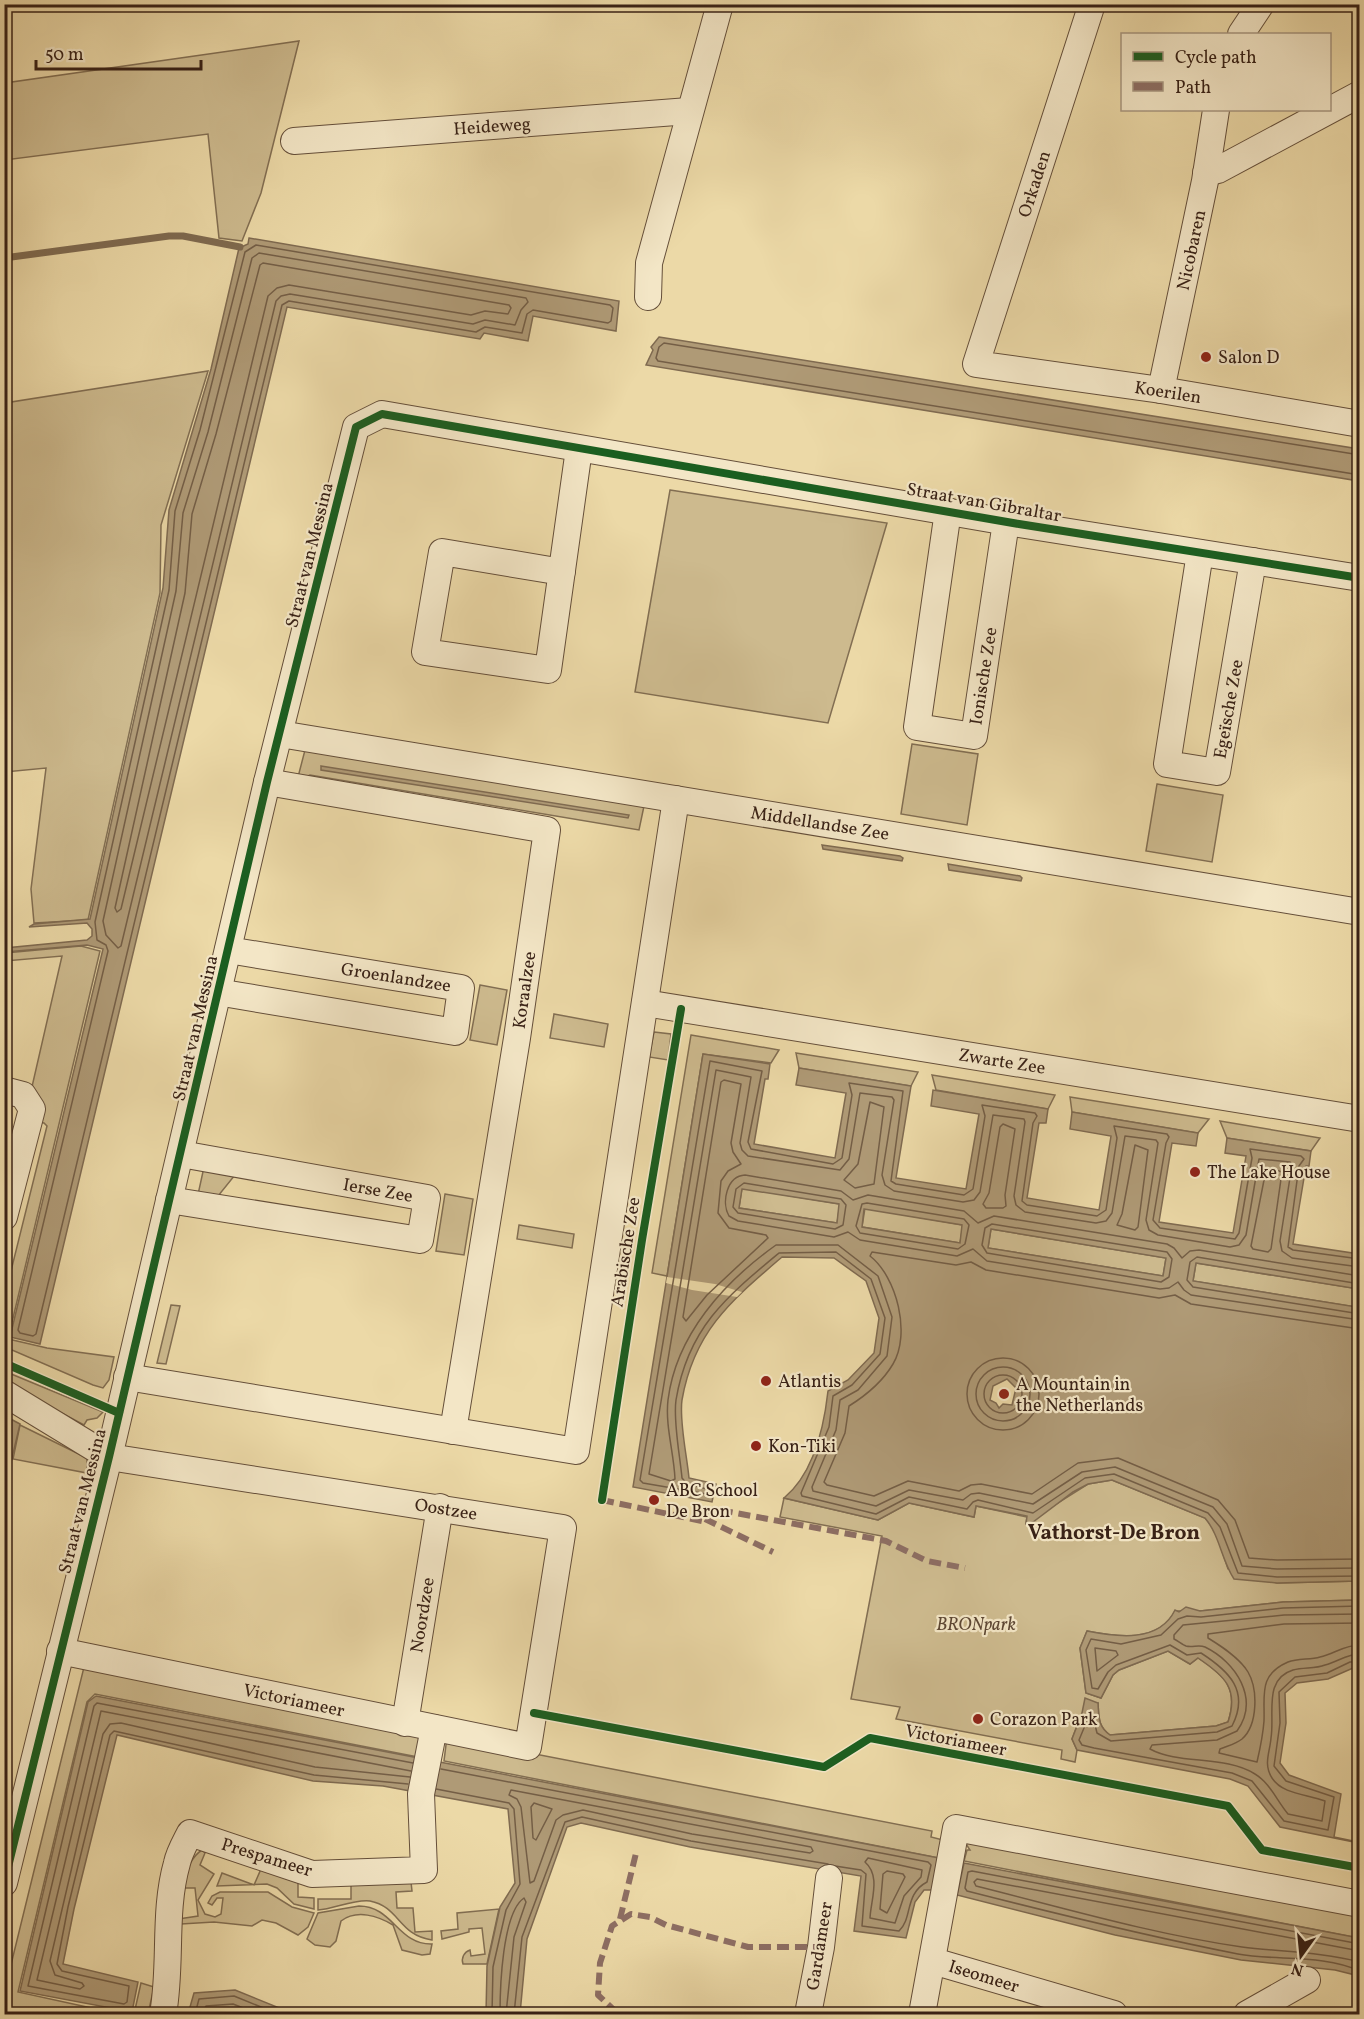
<svg xmlns="http://www.w3.org/2000/svg" width="1364" height="2019" font-family="Vollkorn,serif">
<style>
.green{fill:#cdba8e;stroke:#826e52;stroke-width:1.5}
.water{fill:#af9a76;stroke:#7f6a50;stroke-width:1.5;fill-rule:evenodd}
.pier{fill:#ecd9a7}
.lines{fill:none;stroke-linecap:round;stroke-linejoin:round}
.shore{stroke:#745e46;stroke-width:1.5}
.stream{stroke:#7f6a50;stroke-width:7}
.street-casing{stroke:#654f3a;stroke-width:28}
.street{stroke:#f3e6c6;stroke-width:26}
.quiet{stroke:#8d6e63;stroke-width:6;stroke-dasharray:12 6;stroke-linecap:butt}
.cycleway-casing{stroke:#f3e6c6;stroke-width:11}
.cycleway{stroke:#1b5e20;stroke-width:8}
.poi-dot{fill:#8f2418;stroke:#f3e6c6;stroke-width:2}
.labels{text-anchor:middle;stroke-width:4.5;stroke-linejoin:round;paint-order:stroke}
.street-label{font-size:18px;fill:#382116;stroke:#f3e6c6}
.poi-label{font-size:18px;fill:#382116;stroke:#f3e6c6;text-anchor:start}
.park-label{font-size:18px;font-style:italic;fill:#5d4734;stroke:#f3e6c6}
.quarter-label{font-size:21px;font-weight:bold;fill:#382116;stroke:#f3e6c6}
</style>
<rect width="100%" height="100%" fill="#ecd9a7"/>
<filter id="stains"><feTurbulence type="fractalNoise" baseFrequency=".00333" numOctaves="4"/><feColorMatrix values="0 0 0 0 .2 0 0 0 0 .09 0 0 0 0 .02 0 0 0 .5 -.17"/></filter>
<radialGradient id="worn" r=".72"><stop offset=".6" stop-color="#630" stop-opacity="0"/><stop offset="1" stop-color="#630" stop-opacity=".3"/></radialGradient>
<!-- green -->
<g class="green">
<path d="M299,41l-38,152 -19,48 -23,-3 -11,-104 -203,26v-77z"/>
<path d="M208,371l-47,154 -1,68 -72,327 -54,3 -3,-34 15,-121 -41,4 -1,-276h5l-4,-17v-76z"/>
<path d="M670,490l217,33 -59,200 -193,-31z"/>
<path d="M912,744l66,10 -11,71 -66,-11z"/>
<path d="M305,750l339,56 -5,24 -329,-55 -13,6z"/>
<path d="M1157,784l66,11 -11,67 -66,-11z"/>
<path d="M81,946l19,5 -91,384h-4v-40l42,-169 -3,-3 -7,-1 -6,-31 31,-135 -57,5v-8z"/>
<path d="M480,985l27,5 -10,55 -27,-5z"/>
<path d="M554,1014l54,10 -4,23 -54,-9z"/>
<path d="M654,1032l17,2 -3,26 -19,-3z"/>
<path d="M691,1035l88,15 -8,13 -68,-9 -36,222 -15,-3z"/>
<path d="M796,1053l122,19 -7,14 -112,-18z"/>
<path d="M932,1075l123,20 -7,14 -112,-19z"/>
<path d="M1070,1097l139,22 -11,14 -126,-21z"/>
<path d="M1220,1121l100,17 -9,13 -84,-13z"/>
<path d="M204,1167l31,8 -21,26 -17,-2z"/>
<path d="M742,1188l98,16 -3,19 -98,-15z"/>
<path d="M445,1194l28,5 -9,56 -28,-4z"/>
<path d="M865,1208l98,17 -3,18 -98,-16z"/>
<path d="M519,1225l55,9 -2,14 -55,-9z"/>
<path d="M991,1229l175,29 -3,18 -175,-28z"/>
<path d="M1196,1263l163,26 -3,18 -163,-26z"/>
<path d="M171,1305l9,1 -14,58 -9,-1z"/>
<path d="M4,1338l43,10 67,9 -5,23 -6,8 -10,-3 -88,-38z"/>
<path d="M4,1371l99,41 -6,6 -10,2 -3,5 -79,-42z"/>
<path d="M20,1425l67,33v15l-74,-14z"/>
<path d="M1112,1480l93,38 10,12 13,39 49,14 82,-2v19l-76,2 -83,9h-25c-16,32 -58,26 -88,20l-7,17 6,45 15,5 12,-23 6,-5 49,-19 22,13 8,-6c27,18 41,30 30,64l-12,4 -106,9c-12,-9 -11,-17 -12,-32l-16,10 -10,26 5,11 -2,12 -14,-3 1,-9 -166,-31 4,-12 -49,-8 31,-163 -102,-19 4,-19 94,22 31,-17 65,14 2,-11 51,11 -1,6 62,-39z"/>
<path d="M84,1667l336,65 -2,25 -323,-63 -8,8 -69,290 101,22h-114v-25z"/>
<path d="M447,1737l485,94 -1,6 12,3 -4,18 -495,-97z"/>
<path d="M971,1840l388,73v25l-395,-77 3,-11h3l-4,-6z"/>
<path d="M202,1850l3,3 -5,12 14,9 -16,26 7,14 10,3 6,-3 2,-16h-6l-5,7 -4,-2 4,-7 8,-4h48l24,15 22,6 -6,14 -10,8 -22,-12 -14,-3 -10,6 -38,-4 -33,2 -3,-5 20,-3 -3,-28h-12c4,-14 5,-29 19,-38z"/>
<path d="M261,1869l37,12v16l16,1v11l-20,-5 -17,-16 -10,-4 -50,2 5,-13 32,12z"/>
<path d="M351,1882h60l1,9 -16,1 1,16h16l2,24 17,-1v9c-34,-5 -32,-33 -62,-39 -16,-2 -36,8 -52,9v-11h33z"/>
<path d="M359,1906c34,0 39,39 73,38l-2,10 -8,1 -20,-5 -9,-25c-15,-9 -36,-16 -52,-4l-5,20 -6,6 -15,-2 -8,-6 11,-26z"/>
<path d="M499,1909l-12,55h-24c-2,-6 1,-12 7,-14l1,6 14,-2 -3,-26 -13,1v3l-27,7 -1,-8 17,-2 -1,-16z"/>
<path d="M141,1983l13,4 -6,27h-14z"/>
</g>
<!-- water -->
<g class="water">
<path d="M249,238l370,63 -3,30 -83,-15 -5,25 -44,-8 -4,6 -193,-32 -247,1037 -30,-7 93,-388 -16,-4 -82,7v-4l82,-8 5,-4v-7l-5,-6 -58,4 5,-3 56,-5 73,-331 6,-78 42,-141 28,-121 9,-4z"/>
<path d="M659,337l700,112v32l-713,-116 7,-15 -2,-3z"/>
<path d="M321,766l308,49 -1,3 -307,-48z"/>
<path d="M822,845l78,11 3,2 -1,3 -79,-12z"/>
<path d="M948,864l72,12 2,2 -1,3 -72,-11z"/>
<path d="M703,1054l67,10 -2,15h-3l-11,65 81,14 11,-65 -50,-8 3,-17 112,18 -15,92 70,11 13,-75 -48,-8 2,-16 115,19 -2,14h-7l-12,75 72,12 12,-74 -41,-7 2,-17 126,21 -2,13 -24,-3 -13,79 74,11 13,-77 -21,-3 2,-15 84,13 -2,15h-3l-13,78 66,10v327l-82,2 -43,-4c-13,-20 -14,-43 -29,-61l-93,-38 -24,4 -15,8 -40,30 -7,2 1,-8 -51,-10 -2,11 -65,-14 -31,17 -94,-22c29,-24 40,-71 44,-107l20,-11 26,-27 5,-35 -13,-37 -32,-23 -52,-1c-51,44 -88,74 -100,143 -3,21 5,56 7,78l27,6 -4,18 -79,-15zM742,1189l97,15 -2,19 -98,-15zM864,1209l98,16 -2,18 -98,-16zM991,1229l175,29 -3,18 -175,-28zM1196,1263l163,26 -3,18 -163,-26zM1007,1379l9,9 -4,17 -9,-1 -4,4 -3,-5 -6,-3 3,-14z"/>
<path d="M5,1416l15,8 -15,64z"/>
<path d="M1359,1600v68h-6l-25,11 -31,4 -12,10 1,30 -6,40 9,12 52,19 -7,43 24,5 1,-6v7l-79,-16 -32,-41 -18,-7 -153,-29 -5,-11 10,-26 3,-15 13,5c1,15 0,23 12,32l106,-9 12,-4c11,-33 -3,-46 -30,-64l-8,6 -22,-13 -49,19 -6,5 -12,23 -15,-5 -6,-45 7,-17c30,6 72,12 88,-21l4,2 7,-5 14,4 83,-9z"/>
<path d="M96,1696l843,162 -7,32h-8l-9,12 -9,36 -52,-7 7,-55 -171,-29 -109,-24 -14,4 -40,112 -7,75h-34l1,-48 13,-59 15,-24 -7,-74 -125,-23 -70,-5 -196,-46 -43,174 -11,55 75,18 -6,30 -112,-21 68,-289z"/>
<path d="M964,1863l395,75v42l-4,-5 -20,-5 -94,-10 -126,-25 -158,-40z"/>
<path d="M235,1990l59,24h-106l6,-21z"/>
</g>
<!-- pier -->
<path class="pier" d="M667,1277l48,7 27,8 -5,5 -45,-7 -26,-7z"/>
<g class="lines">
<!-- shore -->
<g class="shore">
<path d="M256,245l354,60 3,3 -2,13 -3,2 -75,-13 -6,4 -5,19 -37,-6 -9,5 -187,-31 -7,4 -246,1029 -3,2 -13,-3 -2,-3 90,-379 -2,-6 -9,-5 -2,-18 74,-332 6,-79 25,-81 45,-178z"/>
<path d="M259,253l267,45 2,4 -7,8 -6,15 -30,-5 -12,4 -183,-30 -9,2 -5,5 -155,645 -3,2 -12,-13 -3,-14 73,-330 7,-78 25,-81 44,-174z"/>
<path d="M263,263l246,42 2,3 -3,6 -23,-3 -14,4 -182,-30 -12,3 -9,8 -147,613 -4,3 -2,-4 70,-315 7,-79 24,-80 44,-169z"/>
<path d="M1360,455l-696,-112 -5,4 -3,11 2,3 702,114"/>
<path d="M724,1080l17,4 -10,59 2,9 8,12 -13,7 -7,10 -3,32 11,15 37,7 2,3 -61,57 -21,26 -3,-4 38,-235z"/>
<path d="M870,1102l14,5 -10,77 -19,4 -11,-8 14,-16z"/>
<path d="M1003,1124l12,5 -10,66 1,11 -3,2h-17l-3,-4 6,-11 11,-66z"/>
<path d="M1135,1145l13,5 -10,77 -3,3 -18,-5 5,-11z"/>
<path d="M1270,1168l12,4 -11,77 -3,3 -15,-3 -2,-3 15,-76z"/>
<path d="M744,1183l97,16 5,6 -3,20 -8,4 -97,-16 -5,-6 3,-18z"/>
<path d="M867,1203l97,16 5,6 -4,19 -7,5 -98,-16 -4,-7 6,-22z"/>
<path d="M992,1224l175,28 5,7 -3,18 -8,5 -174,-29 -5,-8 3,-17z"/>
<path d="M1360,1259l-67,-9 -5,-3 11,-81 5,-7 -3,-3 -51,-7 2,9 -13,75 -4,6 -75,-11 -7,-8 13,-77 3,-6 -2,-3 -53,-8 3,12 -11,72 -9,6 -70,-11 -5,-4 11,-78 4,-7 -2,-3 -53,-8 3,11 -12,73 -9,6 -68,-11 -5,-3 12,-90 -54,-8 3,12 -10,63 -9,6 -82,-15 -3,-7 14,-71 -52,-10 -70,419 3,3 64,11v-5l-20,-5 -5,-6c-2,-22 -9,-57 -6,-78 12,-72 50,-103 103,-147l57,-1 35,27 14,39 -5,36 -28,31 -19,11 -4,31 -28,66 1,3 74,18 33,-17 58,12 6,-7 5,-2 55,13 52,-35 29,-4 94,39 12,14 18,46 39,4 83,-1"/>
<path d="M1360,1267l-68,-9 -10,-7 -2,-10 12,-76 -2,-3 -31,-3 -13,76 -7,10 -9,2 -72,-12 -9,-5 -3,-10 12,-77 -2,-3 -31,-4 -13,77 -6,8 -10,2 -71,-11 -9,-7 -2,-9 11,-74 -1,-3 -31,-4 -13,77 -6,8 -11,2 -69,-11 -9,-6 -3,-10 12,-75 -2,-3 -32,-4 -11,66 -9,11 -92,-14 -6,-6 -2,-7 11,-66 -35,-7 -67,404 22,7 4,-2c-1,-26 -10,-53 -7,-79 8,-65 56,-118 108,-155h62l40,31 14,41 -5,39 -29,34 -18,10 -4,30 -24,57 1,4 63,15 33,-16 54,10 8,-6 8,-1 54,11 49,-32 33,-5 98,40 14,17 15,42 35,3 83,-1"/>
<path d="M1360,1276l-161,-26 -9,1 -8,7 -8,-10 -7,-4 -173,-28 -16,7 -14,-12 -96,-16 -15,5 -12,-9 -96,-16c-18,1 -24,27 -16,41l9,5 96,16 14,-5 12,8 97,16 16,-7 14,12 173,28 9,-1 9,-6 6,8 7,5 169,25"/>
<path d="M1360,1284l-163,-27 -7,5 -3,18 6,7 161,26 6,-1"/>
<path d="M1360,1329l-169,-25 -16,-9 -16,3 -173,-28 -15,-8 -15,3 -84,-13 -2,4c27,21 41,78 23,108 -10,17 -28,32 -44,42l-4,27 -21,49 3,3 47,11 34,-15 51,10 12,-6 10,-1 51,10 46,-31 40,-5 100,42 17,20 14,38 28,2 83,-1"/>
<circle cx="1003" cy="1394" r="36"/>
<circle cx="1003" cy="1394" r="27"/>
<circle cx="1003" cy="1394" r="19"/>
<path d="M1360,1606l-77,2 -82,9 -14,-1 -9,3 -17,16 -40,9 -30,-5 -5,11 6,38 6,1 10,-17 8,-7 54,-20 17,10 14,-2c28,18 49,38 31,73l-15,6 -106,9 -14,-8 -4,-16 -4,-1 -10,24 3,5 12,3 138,25 20,8 32,40 44,9 6,-33 -48,-16 -12,-15 6,-43 -1,-31 16,-15 32,-4 23,-11h10"/>
<path d="M1360,1614l-76,1 -101,10 -9,10v4c4,2 9,6 12,7 7,2 12,-2 19,1 31,15 55,52 32,84l-20,9 -65,5 -2,4c29,16 75,6 105,25 15,9 22,27 33,40l34,7 3,-20c-17,-7 -42,-6 -53,-23 -9,-14 -2,-26 -1,-40 4,-24 -8,-59 22,-68 11,-3 22,-1 32,-5 13,-3 21,-11 35,-11"/>
<path d="M1360,1623l-76,1 -76,10v4c13,8 32,20 40,34 10,17 10,53 -6,67 -6,5 -15,7 -22,10l-1,4 38,9c3,-13 6,-27 7,-41 1,-26 -6,-46 24,-59 10,-4 22,-2 32,-5 14,-3 24,-12 40,-12"/>
<path d="M1095,1648l21,3 2,4 -21,16z"/>
<path d="M441,1769l487,93 3,3 -4,17c-23,12 -14,36 -28,49l-37,-5 4,-52 -5,-4 -26,-4"/>
<path d="M410,1777l-95,-10 -194,-44 -11,1 -7,10 -53,227 5,14 27,8 2,3 -4,3 -43,-9 64,-269 310,60"/>
<path d="M408,1784l-94,-9 -200,-44 -4,4 -42,172 -11,57 5,7 67,15 -2,16 -3,2 -96,-18 66,-280 3,-3 316,60"/>
<path d="M436,1789l73,14 5,6 6,75 -14,26 -13,57 -1,47"/>
<path d="M511,1790l300,57 2,4 -3,2 -118,-19 -109,-24 -20,5 -7,5 -22,61 -4,2 -9,-76 -4,-8 -8,-4z"/>
<path d="M534,1803l18,6 -16,31 -3,-2 -2,-31z"/>
<path d="M868,1858l54,12 -1,7 -17,19 -9,27 -25,-5c1,-19 11,-42 -5,-56z"/>
<path d="M887,1871l16,3 2,3 -18,36 -7,-4 3,-35z"/>
<path d="M1360,1944l-388,-73 -4,1 -3,16 2,3c90,23 180,45 271,63 39,7 85,0 122,17"/>
<path d="M1360,1951l-383,-72 -3,3 2,4c88,22 176,48 266,61 40,5 79,5 118,15"/>
<path d="M195,2014l4,-15 35,-3 44,18"/>
<path d="M202,2014l4,-8 27,-2 26,10"/>
<path d="M500,2014c0,-25 2,-101 24,-116l2,4 -12,35 -8,77"/>
<path d="M514,2014l8,-77 43,-115 17,-5 109,24 137,23"/>
</g>
<!-- stream -->
<path class="stream" d="M4,258l165,-22h14l57,11"/>
<!-- street casing -->
<g class="street-casing">
<g id="street">
<path d="M1092,4l-116,360 185,26 199,34"/>
<path d="M1241,34l20,-30"/>
<path d="M294,141l395,-30"/>
<path d="M1206,173l12,-3 142,-76"/>
<path d="M648,297l1,-34 71,-259"/>
<path d="M1161,390l44,-209 11,-71"/>
<path d="M948,511l-31,216 57,9 32,-214"/>
<path d="M1200,553l-33,211 50,8 36,-211"/>
<path d="M562,572l-120,-20 -17,100 123,18 31,-221"/>
<path d="M280,734l1080,178"/>
<path d="M267,782l280,48 -30,208 -64,393"/>
<path d="M217,992l238,40 6,-44 -233,-38"/>
<path d="M645,1003l715,116"/>
<path d="M4,1090l19,5 9,14 -28,108"/>
<path d="M169,1200l251,40 7,-42 -246,-44"/>
<path d="M127,1377l449,74 100,-652"/>
<path d="M4,1393l105,64 454,71 -35,219 -468,-96"/>
<path d="M405,1723l35,-216"/>
<path d="M4,1883l105,-426 158,-675 89,-355 26,-13 637,110 341,54"/>
<path d="M933,1961l181,53"/>
<path d="M163,2014c9,-49 0,-102 14,-151 2,-10 8,-20 13,-30l122,41 112,-4 -3,-76 13,-66"/>
<path d="M808,2014l13,-67 8,-69"/>
<path d="M922,2014l34,-186 404,76"/>
<path d="M1247,2014l60,-34"/>
</g>
</g>
<!-- street -->
<use href="#street" class="street"/>
<!-- quiet -->
<g class="quiet">
<path d="M602,1500l100,21 12,-12 162,30 10,2 41,20 38,7"/>
<path d="M705,1519l68,33"/>
<path d="M620,1919l17,-70"/>
<path d="M635,2014l-20,-3 -17,-16 2,-32 12,-37 19,-12 19,3 16,8 82,22h73"/>
</g>
<!-- cycleway casing -->
<g class="cycleway-casing">
<g id="cycleway">
<path d="M4,1363l115,50"/>
<path d="M602,1500l40,-260 39,-231"/>
<path d="M534,1713l290,54 46,-29 358,68 34,44 98,18"/>
<path d="M4,1883l105,-426 158,-675 89,-355 26,-13 637,110 341,54"/>
</g>
</g>
<!-- cycleway -->
<use href="#cycleway" class="cycleway"/>
</g>
<!-- markers -->
<g class="poi-dot">
<circle cx="1206" cy="357" r="6"/>
<circle cx="1195" cy="1172" r="6"/>
<circle cx="766" cy="1381" r="6"/>
<circle cx="1004" cy="1394" r="6"/>
<circle cx="756" cy="1446" r="6"/>
<circle cx="654" cy="1500" r="6"/>
<circle cx="978" cy="1719" r="6"/>
</g>
<g class="labels">
<!-- street labels -->
<g class="street-label">
<text transform="translate(492 126) rotate(-4)" y="6">Heideweg</text>
<text transform="translate(1034 184) rotate(-72)" y="6">Orkaden</text>
<text transform="translate(1191 250) rotate(-78)" y="6">Nicobaren</text>
<text transform="translate(1168 392) rotate(9)" y="6">Koerilen</text>
<text transform="translate(984 502) rotate(10)" y="6">Straat van Gibraltar</text>
<text transform="translate(309 555) rotate(-76)" y="6">Straat van Messina</text>
<text transform="translate(983 676) rotate(-81)" y="6">Ionische Zee</text>
<text transform="translate(1228 709) rotate(-80)" y="6">Egeïsche Zee</text>
<text transform="translate(820 823) rotate(9)" y="6">Middellandse Zee</text>
<text transform="translate(396 977) rotate(9)" y="6">Groenlandzee</text>
<text transform="translate(524 990) rotate(-82)" y="6">Koraalzee</text>
<text transform="translate(195 1028) rotate(-77)" y="6">Straat van Messina</text>
<text transform="translate(1002 1061) rotate(9)" y="6">Zwarte Zee</text>
<text transform="translate(378 1190) rotate(10)" y="6">Ierse Zee</text>
<text transform="translate(625 1252) rotate(-81)" y="6">Arabische Zee</text>
<text transform="translate(82 1501) rotate(-76)" y="6">Straat van Messina</text>
<text transform="translate(446 1509) rotate(9)" y="6">Oostzee</text>
<text transform="translate(422 1615) rotate(-81)" y="6">Noordzee</text>
<text transform="translate(294 1700) rotate(12)" y="6">Victoriameer</text>
<text transform="translate(956 1740) rotate(11)" y="6">Victoriameer</text>
<text transform="translate(267 1857) rotate(17)" y="6">Prespameer</text>
<text transform="translate(819 1946) rotate(-81)" y="6">Gardameer</text>
<text transform="translate(984 1976) rotate(17)" y="6">Iseomeer</text>
</g>
<!-- poi labels -->
<g class="poi-label">
<text x="1218" y="363">Salon D</text>
<text x="1207" y="1178">The Lake House</text>
<text x="778" y="1387">Atlantis</text>
<text x="1016" y="1390">A Mountain in<tspan x="1016" dy="21">the Netherlands</tspan></text>
<text x="768" y="1452">Kon-Tiki</text>
<text x="666" y="1496">ABC School<tspan x="666" dy="21">De Bron</tspan></text>
<text x="990" y="1725">Corazon Park</text>
</g>
<!-- park labels -->
<g class="park-label">
<text x="976" y="1630">BRONpark</text>
</g>
<!-- quarter labels -->
<g class="quarter-label">
<text x="1114" y="1539">Vathorst-De Bron</text>
</g>
</g>
<!-- margin -->
<rect width="1364" height="2019" fill="none" stroke="#ecd9a7" stroke-width="24"/>
<rect x="6" y="6" width="1352" height="2007" fill="none" stroke="#382116" stroke-width="3"/>
<rect x="12" y="12" width="1340" height="1995" fill="none" stroke="#382116" stroke-width="1.5"/>
<!-- legend -->
<rect x="1121" y="33" width="210" height="78" fill="#f3e6c6" stroke="#a89780" stroke-width="1.5"/>
<rect x="1133" y="52" width="30" height="9" fill="#1b5e20" stroke="#a89780" stroke-width="1.5"/>
<text x="1175" y="63" font-size="18" fill="#382116">Cycle path</text>
<rect x="1133" y="82" width="30" height="9" fill="#8d6e63" stroke="#a89780" stroke-width="1.5"/>
<text x="1175" y="93" font-size="18" fill="#382116">Path</text>
<!-- north arrow -->
<g transform="translate(1301 1956) rotate(195)" stroke="#f3e6c6" stroke-width="4.5" paint-order="stroke">
<path d="M0-4.5L10 22L0 15L-10 22Z" fill="#382116"/>
<text y="-9" font-size="16" font-weight="bold" text-anchor="middle" fill="#382116">N</text>
</g>
<!-- scale -->
<path d="M36 60v9h165v-9" fill="none" stroke="#382116" stroke-width="3"/>
<text x="45" y="60" font-size="18" fill="#382116" stroke="#f3e6c6" stroke-width="4.5" paint-order="stroke">50 m</text>
<rect width="100%" height="100%" filter="url(#stains)"/>
<rect width="100%" height="100%" fill="url(#worn)"/>
</svg>
